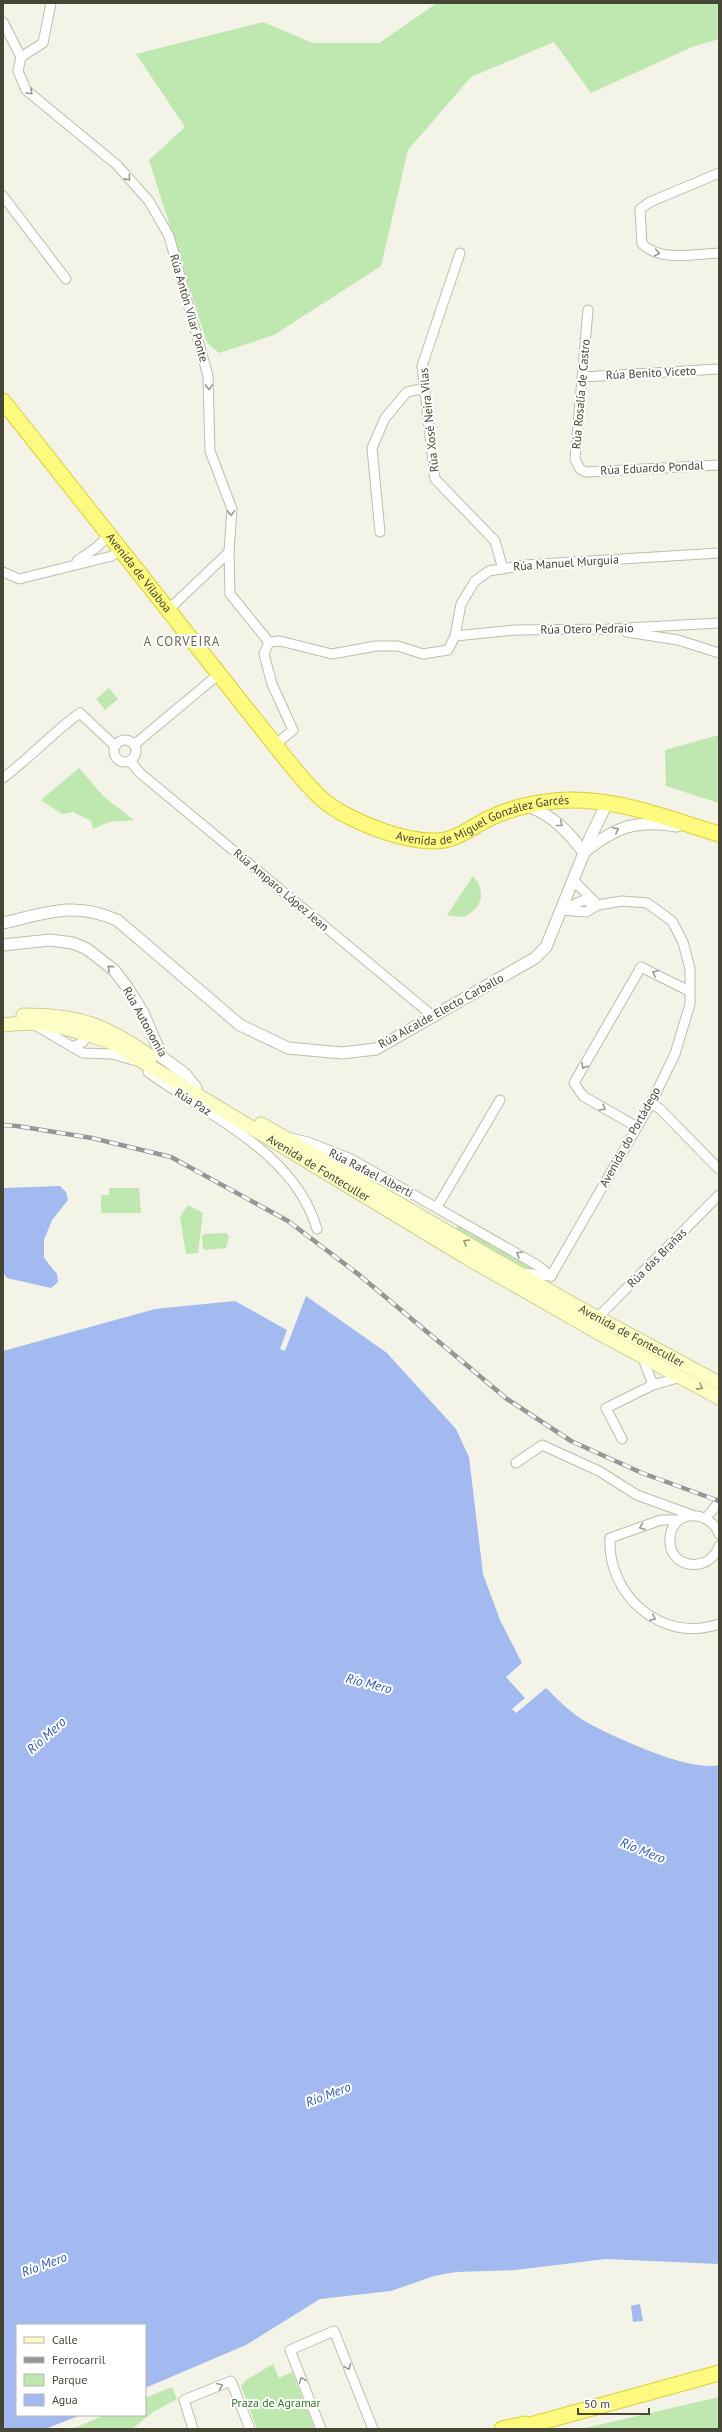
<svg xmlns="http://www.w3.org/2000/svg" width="722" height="2432" font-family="'PT Sans',sans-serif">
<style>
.green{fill:#bee8b0}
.water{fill:#a3baf0}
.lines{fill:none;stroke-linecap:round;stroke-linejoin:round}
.minor-casing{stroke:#bfbea9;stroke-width:11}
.tertiary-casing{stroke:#bfbea9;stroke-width:13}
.secondary-casing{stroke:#ced094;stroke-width:15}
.trunk-casing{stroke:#ddd037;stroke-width:17}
.minor{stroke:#fff;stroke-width:9}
.tertiary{stroke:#fff;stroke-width:11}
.secondary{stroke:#fcfec6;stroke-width:13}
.trunk{stroke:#fdfa7f;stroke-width:15}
.rail-casing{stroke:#969696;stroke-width:4.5}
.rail{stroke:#fff;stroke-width:3;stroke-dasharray:9;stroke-linecap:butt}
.oneway{stroke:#999990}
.oneway2{stroke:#989877}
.labels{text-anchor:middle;stroke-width:4;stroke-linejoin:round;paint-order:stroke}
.street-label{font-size:12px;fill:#464536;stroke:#fff}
.park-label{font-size:12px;fill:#307829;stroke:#fff}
.neighbourhood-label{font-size:13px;letter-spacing:1px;fill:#69664d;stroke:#fff}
.water-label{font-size:13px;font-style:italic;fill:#2f55b2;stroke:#fff}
</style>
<rect width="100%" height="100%" fill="#f3f3e7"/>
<!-- green -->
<g class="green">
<path d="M437,3h282v36l-27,8 -101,46 -37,-51 -83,35 -63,73 -27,116 -107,69 -55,18 -12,-10 -58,-183 36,-33 -49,-73 127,-32 50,21h66z"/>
<path d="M109,688l9,11 -13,11 -9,-11z"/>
<path d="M719,735v68l-53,-17 -1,-36z"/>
<path d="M79,768l25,29 30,23 -25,2 -16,7 -2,-8 -18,-9 -11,2 -21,-14z"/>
<path d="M473,876c14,16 9,33 -10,41l-16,-2z"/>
<path d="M109,1188h30l2,25h-40v-18h8z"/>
<path d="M188,1205l15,8 -5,40 -12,1 -6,-37z"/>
<path d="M458,1225l79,45 -10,-1 -71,-40z"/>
<path d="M226,1233l3,3 -3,12 -21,2 -2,-2 -1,-12 2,-2z"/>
<path d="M273,2364l6,14 13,-6 23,57h-58l-16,-43 5,-6z"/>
<path d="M172,2387l5,12 -24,13 -21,17h-60l33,-14h40v-17z"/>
<path d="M719,2397v32h-138z"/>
</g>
<!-- water -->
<g class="water">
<path d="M60,1186l6,6 2,8 -16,20 -8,20v18l13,16 1,8 -7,6 -44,-10 -4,-6v-84z"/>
<path d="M306,1296l81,57 69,76 13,28 14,117 17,46 22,43 -16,14 19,21 -13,11 4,4 30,-25c13,13 26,26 42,35 28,15 101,49 131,42v499l-113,-5 -91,11 -59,2 -22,4 -43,15 -71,8 -74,46 -101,43v-63h-128v90h64l-36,14 -42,-1v-1077l152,-42 80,-8 52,29 -7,19 5,2z"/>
<path d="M640,2304l3,17 -10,1 -2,-16z"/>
</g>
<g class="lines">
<!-- minor casing -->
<g class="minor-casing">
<g id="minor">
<path d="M3,22l18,35 -3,14 8,19 91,75 32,36 20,35 39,140 2,75 22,58 -3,43 1,42 39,48"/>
<path d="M21,57l22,-14 8,-40"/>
<path d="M719,173l-69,29 -10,7 2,35c19,18 52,10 77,9"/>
<path d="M3,196l63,83"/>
<path d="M460,253l-38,113 13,113 60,62 8,28"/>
<path d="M588,310l-13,149 5,10 6,3 133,-7"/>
<path d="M583,377l136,-8"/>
<path d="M380,532l-8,-84 13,-30 22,-26 19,-4"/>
<path d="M77,561l20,-14 12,-12"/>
<path d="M3,572l16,7 93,-23 9,-7"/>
<path d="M168,610l61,-58"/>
<path d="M627,632l51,8 41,13"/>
<path d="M455,636l60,-6 93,-1 111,-6"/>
<circle cx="125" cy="751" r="11"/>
<path d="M135,744l84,-70"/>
<path d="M275,745l18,-15 -21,-46 -8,-30 5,-12 11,-1 52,13 44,-8h22l25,8 25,-4 7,-14 6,-32 14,-23 14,-10 36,-6 194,-12"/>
<path d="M130,761l10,12 294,244"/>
<path d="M3,778c27,-20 50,-46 77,-65l35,33"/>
<path d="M573,880l22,22"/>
<path d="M562,910l22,-10 14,5"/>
<path d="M35,1025l48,28 29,1 21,6"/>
<path d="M72,1047l11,-5 4,-8 -4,-3"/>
<path d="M148,1072c61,45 146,79 169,157"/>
<path d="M651,1103l9,6 59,60"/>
<path d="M637,1127l-54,-31 -9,-13 67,-116 48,24"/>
<path d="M291,1138l17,4 43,17 186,106 14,11"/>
<path d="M437,1207l63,-107"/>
<path d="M523,1273l28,3"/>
<path d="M551,1276l100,-173 24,-49 15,-50v-35l-7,-27 -11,-21 -25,-18 -25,-2 -24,4 -12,7 -24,-2"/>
<path d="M595,1320l124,-125"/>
<path d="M642,1356l11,29 28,-8"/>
<path d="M622,1439l-16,-31 47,-23"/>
<path d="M516,1463l26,-18 57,26 38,24 55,20"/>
<path d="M706,1518l13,-16"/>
<path d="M679,1520h-18l-51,18c-3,57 52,106 109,86"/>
<path d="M719,1534c-9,-25 -48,-25 -49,5 -2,30 40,35 49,7"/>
<path d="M193,2429l-9,-29 47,-19 19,48"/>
<path d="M321,2429l-31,-79 44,-19 39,98"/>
</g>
</g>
<!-- tertiary casing -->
<g class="tertiary-casing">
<g id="tertiary">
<path d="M528,806c25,10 40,25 56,47"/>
<path d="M584,852c32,-25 52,-33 93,-26"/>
<path d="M3,923c44,-10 70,-22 114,-3l123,105 48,23 54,5 34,-4 159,-91 11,-11 44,-109 17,-35"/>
<path d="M3,945l47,-5 23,3 14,6 27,21 13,17 16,26 19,44 23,17 11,14"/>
</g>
</g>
<!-- secondary casing -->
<g class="secondary-casing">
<g id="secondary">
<path d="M23,1015c55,0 82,9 128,42"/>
<path id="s1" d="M3,1025c43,-6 67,4 107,17l357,216 137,78 115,62"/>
<path id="s2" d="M261,1124l308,178 150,81"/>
</g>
</g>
<!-- trunk casing -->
<g class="trunk-casing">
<g id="trunk">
<path id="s3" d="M3,401l272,344c15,19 30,39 48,55 26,22 96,50 129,38 14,-5 25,-14 38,-20 19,-9 43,-15 64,-17 56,-6 112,17 165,33"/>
<path d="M502,2429l23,-5"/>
<path d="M516,2429l203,-56"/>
</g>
</g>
<!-- minor -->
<use href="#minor" class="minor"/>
<!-- tertiary -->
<use href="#tertiary" class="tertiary"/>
<!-- secondary -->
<use href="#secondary" class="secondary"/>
<!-- trunk -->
<use href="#trunk" class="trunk"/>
<!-- rail casing -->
<g class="rail-casing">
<path id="rail" d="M3,1125l14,1 75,12 79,19 117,64 70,53 149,125 64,42 71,32 77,28"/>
</g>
<!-- rail -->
<use href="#rail" class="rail"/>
</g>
<!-- one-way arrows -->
<defs><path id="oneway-chevron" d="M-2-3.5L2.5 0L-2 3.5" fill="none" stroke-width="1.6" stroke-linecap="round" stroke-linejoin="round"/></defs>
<g class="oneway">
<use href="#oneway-chevron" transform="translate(30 92) rotate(45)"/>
<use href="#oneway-chevron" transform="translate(128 178) rotate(48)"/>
<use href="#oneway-chevron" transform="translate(657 253) rotate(12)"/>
<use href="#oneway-chevron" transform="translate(209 387) rotate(88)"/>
<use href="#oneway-chevron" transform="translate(231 513) rotate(89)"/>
<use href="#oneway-chevron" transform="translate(560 824) rotate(39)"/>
<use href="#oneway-chevron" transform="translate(616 830) rotate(-27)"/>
<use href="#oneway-chevron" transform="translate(110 968) rotate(-140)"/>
<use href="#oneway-chevron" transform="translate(655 973) rotate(-155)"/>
<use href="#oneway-chevron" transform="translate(584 1066) rotate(120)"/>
<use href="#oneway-chevron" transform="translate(603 1108) rotate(30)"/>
<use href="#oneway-chevron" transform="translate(519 1254) rotate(-150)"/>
<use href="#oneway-chevron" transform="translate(642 1527) rotate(160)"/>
<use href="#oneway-chevron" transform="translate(653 1618) rotate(24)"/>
<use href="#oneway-chevron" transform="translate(348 2367) rotate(68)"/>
<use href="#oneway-chevron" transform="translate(302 2380) rotate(-112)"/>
<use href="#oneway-chevron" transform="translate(220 2386) rotate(-22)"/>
</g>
<g class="oneway2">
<use href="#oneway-chevron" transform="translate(466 1242) rotate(-149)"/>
<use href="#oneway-chevron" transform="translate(700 1387) rotate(29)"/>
</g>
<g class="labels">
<!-- street labels -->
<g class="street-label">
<text transform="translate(189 308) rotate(74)" y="4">Rúa Antón Vilar Ponte</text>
<text transform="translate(651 373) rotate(-3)" y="4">Rúa Benito Viceto</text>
<text transform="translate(581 394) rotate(-85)" y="4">Rúa Rosalía de Castro</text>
<text transform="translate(429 420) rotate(-96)" y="4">Rúa Xosé Neira Vilas</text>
<text transform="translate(652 468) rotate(-3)" y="4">Rúa Eduardo Pondal</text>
<text transform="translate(566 563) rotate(-4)" y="4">Rúa Manuel Murguía</text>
<text dy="4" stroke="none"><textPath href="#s3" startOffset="219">Avenida de Vilaboa</textPath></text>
<text transform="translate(587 629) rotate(-1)" y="4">Rúa Otero Pedraio</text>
<text dy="4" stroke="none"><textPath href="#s3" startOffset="684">Avenida de Miguel González Garcés</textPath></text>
<text transform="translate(281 890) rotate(40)" y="4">Rúa Amparo López Jean</text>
<text transform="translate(441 1011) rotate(-29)" y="4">Rúa Alcalde Electo Carballo</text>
<text transform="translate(145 1022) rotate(61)" y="4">Rúa Autonomía</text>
<text transform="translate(193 1102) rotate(32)" y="4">Rúa Paz</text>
<text transform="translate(630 1137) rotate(-61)" y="4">Avenida do Portádego</text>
<text dy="4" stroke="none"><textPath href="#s1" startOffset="353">Avenida de Fonteculler</textPath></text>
<text transform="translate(371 1173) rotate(27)" y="4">Rúa Rafael Alberti</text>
<text transform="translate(657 1258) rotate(-45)" y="4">Rúa das Brañas</text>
<text dy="4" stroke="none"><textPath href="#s2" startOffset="427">Avenida de Fonteculler</textPath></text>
</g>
<!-- park labels -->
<g class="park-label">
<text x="276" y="2407">Praza de Agramar</text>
</g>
<!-- neighbourhood labels -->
<g class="neighbourhood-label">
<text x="182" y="646">A CORVEIRA</text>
</g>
<!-- water labels -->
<g class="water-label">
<text transform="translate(369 1683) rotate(14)" y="5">Río Mero</text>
<text transform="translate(46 1735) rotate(-42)" y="5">Río Mero</text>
<text transform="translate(643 1850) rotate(22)" y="5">Río Mero</text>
<text transform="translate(328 2094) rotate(-21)" y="5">Río Mero</text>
<text transform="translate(44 2264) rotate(-20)" y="5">Río Mero</text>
</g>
</g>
<!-- border -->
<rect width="722" height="2432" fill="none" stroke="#464536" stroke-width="8"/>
<!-- legend -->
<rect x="16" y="2324" width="130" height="92" fill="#ffffff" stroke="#b5b5af"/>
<rect x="24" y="2337" width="20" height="6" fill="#fcfec6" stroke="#b5b5af"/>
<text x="52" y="2344" font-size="12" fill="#464536">Calle</text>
<rect x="24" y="2357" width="20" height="6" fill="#969696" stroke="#b5b5af"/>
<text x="52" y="2364" font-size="12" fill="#464536">Ferrocarril</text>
<rect x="24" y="2374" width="20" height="12" fill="#bee8b0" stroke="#b5b5af"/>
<text x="52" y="2384" font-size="12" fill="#464536">Parque</text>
<rect x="24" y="2394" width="20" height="12" fill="#a3baf0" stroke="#b5b5af"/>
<text x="52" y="2404" font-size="12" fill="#464536">Agua</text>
<!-- scale -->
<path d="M578 2408v6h71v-6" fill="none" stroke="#464536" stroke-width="2"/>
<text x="584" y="2408" font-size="12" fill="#464536" stroke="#ffffff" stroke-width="3" paint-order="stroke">50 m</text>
</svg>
